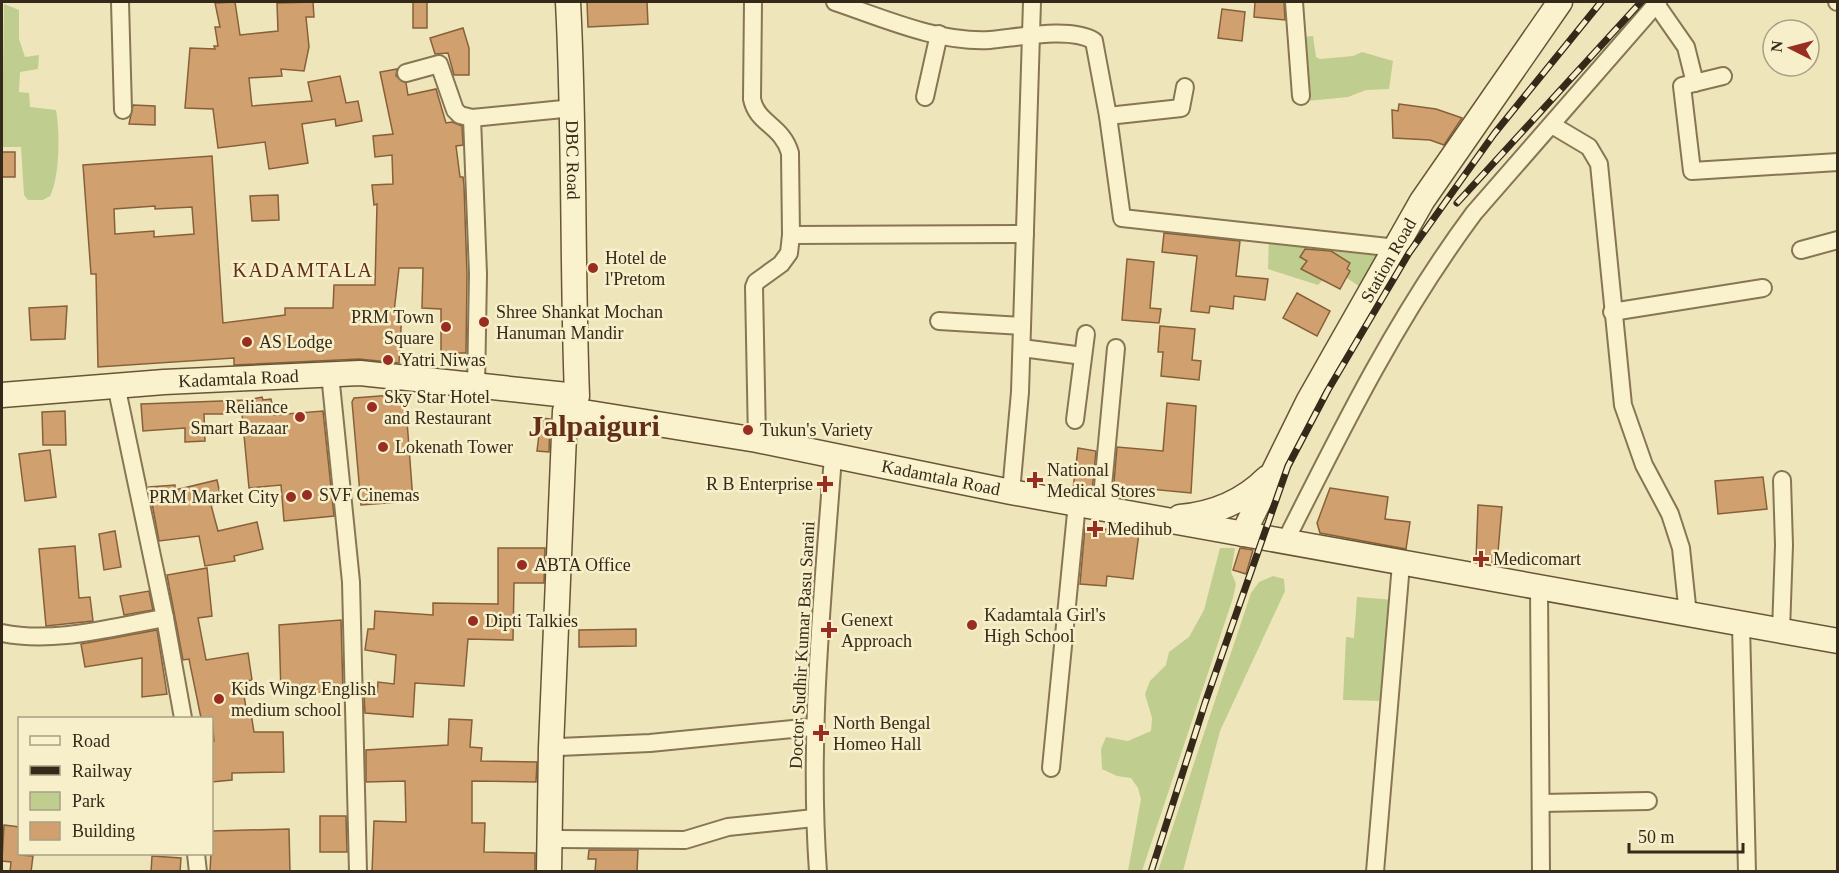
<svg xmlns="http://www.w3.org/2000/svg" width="1839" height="873" font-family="Georgia,serif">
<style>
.green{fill:#bfcd8e}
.building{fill:#d0a16e;stroke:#876039;stroke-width:1.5;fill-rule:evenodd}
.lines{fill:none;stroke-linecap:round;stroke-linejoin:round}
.street-casing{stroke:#877554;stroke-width:20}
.secondary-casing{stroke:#685537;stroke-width:27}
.street{stroke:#faf2cd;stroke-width:16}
.secondary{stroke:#faf2cd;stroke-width:24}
.rail-casing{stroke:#352a1a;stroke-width:7}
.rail{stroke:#f7efca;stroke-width:4.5;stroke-dasharray:14;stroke-linecap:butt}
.poi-dot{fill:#982e21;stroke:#f7efca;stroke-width:2}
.labels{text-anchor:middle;stroke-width:5;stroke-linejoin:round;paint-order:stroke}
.street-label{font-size:18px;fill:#352a1a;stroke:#f7efca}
.poi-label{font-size:18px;fill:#352a1a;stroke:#f7efca;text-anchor:start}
.neighbourhood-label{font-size:20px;letter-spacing:1.5px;fill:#633017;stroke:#f7efca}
.town-label{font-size:30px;font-weight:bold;fill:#633017;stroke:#f7efca}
</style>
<rect width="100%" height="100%" fill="#efe5ba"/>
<!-- green -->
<g class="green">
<path d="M4,4l15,6v29l6,18 14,-2 -1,14 -18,3 -1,20 10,1 1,14 26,3c4,21 4,67 -6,86l-7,4h-15l-4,-5 -3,-48h-19z"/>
<path d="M1313,36l3,21 4,2 33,-3 9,-4 31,9 -4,28 -23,1 -18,7 -41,4 -6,-64z"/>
<path d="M1269,235l118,13 -25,40 -29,-19 -15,16 -50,-16z"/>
<path d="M1220,548h15l-4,24 5,12 -3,14 -91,273h-14l13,-72 -3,-11 -7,-10 -14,-2 -15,-7 -1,-20 5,-12 22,4 23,-10 1,-13 -7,-24 5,-13 16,-16 3,-13 20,-15 15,-27z"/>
<path d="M1273,576l11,3 1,12 -65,140 -37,140h-25l93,-278 8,-11z"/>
<path d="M1357,597l37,3 -10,101 -41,-1 3,-63 8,1z"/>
</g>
<!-- building -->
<g class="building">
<path d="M235,2l5,33 38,-4 -1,-28 36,-1 1,15h-8l3,30 -5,24 -23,-2 1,7 -33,2 3,28 60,-5 -4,-19 32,-6 6,27 12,-2 4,20 -26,5 -1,-7 -33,5 6,39 -39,6 -4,-27 -47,6 -5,-39 -28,-1 5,-60 25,1 -1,-3h4l-3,-19h5l-5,-24z"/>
<rect x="413" y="2" width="14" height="26"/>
<path d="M587,2h60l1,22 -60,3z"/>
<path d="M1255,2h29l1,18 -31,-3z"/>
<path d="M1222,9l23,3 -3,29 -24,-3z"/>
<path d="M463,28l6,20v27h-15l-6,-22 -13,1 -5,-16z"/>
<path d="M397,69l-1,7 10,7 2,12 28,-6 10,34 6,-1 10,4 1,19 -7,1 4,31h3l1,9 3,88 -1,79h-25v-44l-19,-1 1,-40h-24l-5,44h8l-3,51 -40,-4 -125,6v-7l-136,9 -2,-93h-5l-8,-109 129,-9 11,167 62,-8v-7h48l1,-23h41l2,-81 -3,1 -2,-20 21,-1 -1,-29 -17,2 -2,-21 20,-2 -13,-62zM155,206v3l37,-2 2,27 -40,3v-6l-39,3 -1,-25z"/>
<path d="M1399,104l37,5 26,9 -18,27 -14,-5 -37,-2 -1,-28 6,1z"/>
<path d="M133,105l22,1v19l-26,-1z"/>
<rect x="2" y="152" width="13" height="25"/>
<path d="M278,195l1,25 -27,1 -2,-25z"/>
<path d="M1164,233l76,8 -4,35 32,3 -3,21 -31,-4 -1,13 -23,-3 -1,7 -18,-2 6,-55 -35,-4z"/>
<path d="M1305,249l26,2 19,12 -3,6 3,2 -10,18 -39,-20 6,-8 -7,-4z"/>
<path d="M1127,259l27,3 -4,46 11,1 -2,14 -37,-3z"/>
<path d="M1297,293l33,18 -13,25 -34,-18z"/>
<path d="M67,306l-2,33 -34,1 -2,-32z"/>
<path d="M1160,326l35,3 -3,31 9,1 -2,19 -38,-4 2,-24h-5z"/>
<path d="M405,394l8,107 -52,4 -9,-103 2,-4z"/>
<path d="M262,397l1,3 8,-1 3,16 49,-4 11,105 -50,5 -3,-36 -32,3 -7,-74h-38l1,27 -20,1v-14l-42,3 -2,-27 107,-4z"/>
<path d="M1167,403l29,3 -5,87 -52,-5 -1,8 -25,-2 4,-47 46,4z"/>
<path d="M65,411l1,34h-23l-1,-33z"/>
<path d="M541,418l9,1 -1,33 -12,-1z"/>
<path d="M1078,448l18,3 -4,41 -19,-3z"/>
<path d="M50,450l6,47 -31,4 -6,-47z"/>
<path d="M1763,477l4,32 -49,5 -3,-33z"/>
<path d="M217,480l5,23 -11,2 7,26 39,-9 6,27 -29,7 1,5 -30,5 -6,-30 -40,5 -10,-54 26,-2v5z"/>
<path d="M1330,488l58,9 -3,22 25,3 -4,27 -86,-16 -3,-10z"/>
<path d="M1478,505l24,2 -5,56 -21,-3z"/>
<path d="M1085,527l54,6 -6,46 -26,-3 -1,10 -26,-2z"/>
<path d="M115,531l6,36 -17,3 -5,-36z"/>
<path d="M75,546l4,52 11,-1 3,24 -47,5 -7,-77z"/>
<path d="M498,548h47l-1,35h-30l-1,57 -45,-1 -4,47 -49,-3 -2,34 -48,-4 -1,-18 13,1 1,-14 16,2 2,-29 -31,-5 3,-21h6l1,-18 58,4v-12l65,1z"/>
<path d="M1240,548l13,2 -7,24 -13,-4z"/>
<path d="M207,568l5,48 -14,2 8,42 42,-7 4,27 -10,2 4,26 4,-1 4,25h29l1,40 -52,1v7l-20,2v-40l2,-1 -2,-23h-11l-12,-59 -6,1 -16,-85z"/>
<path d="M149,591l4,19 -29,5 -4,-19z"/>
<path d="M341,620l2,71 -62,3 -2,-69z"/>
<path d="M636,629v17l-57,1v-17z"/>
<path d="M157,630l10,64 -25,3v-39l-57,9 -4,-23z"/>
<path d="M449,719l23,1 -2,27 12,1 -1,13 56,1 -1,20 -64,-1v42h13l-1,29 51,1v19h-163l2,-51 32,1 -1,-41 -39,1v-32l82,-5z"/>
<path d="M320,816h26l1,36h-27z"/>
<path d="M4,825l16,2v28l13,1 -2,16h-21l1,-10 -9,-1z"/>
<path d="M289,829l1,43h-80l2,-41z"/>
<path d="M589,850h49l-1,22h-42l1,-13h-8z"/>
<path d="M152,856l29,2 -1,14h-29z"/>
</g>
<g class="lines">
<!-- street casing -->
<g class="street-casing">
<g id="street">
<path d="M120,2l3,108"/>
<path d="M753,2l-1,97c5,25 30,26 38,54l1,82 -2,18 -8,11 -25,18 -2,5 3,153"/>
<path d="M835,2c48,16 103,41 155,38 26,-2 80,-14 104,1l14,75 14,102 275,30"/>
<path d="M1294,2l7,94"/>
<path d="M1837,2h1"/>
<path d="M1656,4l30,43 9,36"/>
<path d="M406,73l33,-9 16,46 5,5 12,3"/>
<path d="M1723,76l-41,10 10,85 146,-9"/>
<path d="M925,97l14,-63"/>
<path d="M1108,116l73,-8 4,-21"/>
<path d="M1552,125l37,22 10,17 24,241 21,60 26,49 11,34 7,67"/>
<path d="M791,235l234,-1"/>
<path d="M1801,250l37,-10"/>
<path d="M1612,312l151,-24"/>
<path d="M939,321l83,5"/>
<path d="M1022,348l61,8"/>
<path d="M330,374l21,208 7,290"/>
<path d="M116,385l49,233 18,100"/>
<path d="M476,387l2,-113 -6,-156 101,-10"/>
<path d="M1075,420l11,-86"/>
<path d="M1011,492l9,-100 12,-390"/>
<path d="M1101,508l15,-160"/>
<path d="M1285,542c57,-114 113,-227 189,-329l184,-211"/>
<path d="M1539,588l2,284"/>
<path d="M1741,625l6,247"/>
<path d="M1781,631l3,-86 -2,-65"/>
<path d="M2,633c53,11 110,-6 163,-15"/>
<path d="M559,747l91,-4 163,-16"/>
<path d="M1051,768l26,-265"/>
<path d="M1541,803l107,-2"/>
<path d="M558,839l127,1 43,-13 86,-9"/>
<path d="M196,854l2,18"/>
<path d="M818,872c-10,-140 5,-277 15,-416"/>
<path d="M1375,872l26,-308"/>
</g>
</g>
<!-- secondary casing -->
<g class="secondary-casing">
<g id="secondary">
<path id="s1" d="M568,2c7,131 4,263 9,394"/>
<path id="s2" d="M2,395l162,-13 196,-9 207,22"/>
<path id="s3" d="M577,411l180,29 254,52 827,149"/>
<path d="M1180,517c33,-3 64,-16 87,-39"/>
<path id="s4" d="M1243,534l65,-132 114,-201 138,-199"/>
<path d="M549,872l2,-124 14,-337"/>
</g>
</g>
<!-- street -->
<use href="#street" class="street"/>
<!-- secondary -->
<use href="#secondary" class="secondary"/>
<!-- rail casing -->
<g class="rail-casing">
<g id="rail">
<path d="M1457,203l184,-201"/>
<path d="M1151,872l54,-169 83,-237 40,-76 81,-137 85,-119 107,-132"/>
</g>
</g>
<!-- rail -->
<use href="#rail" class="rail"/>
</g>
<!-- markers -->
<g class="poi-dot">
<circle cx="593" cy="268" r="6"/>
<circle cx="484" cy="322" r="6"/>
<circle cx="446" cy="327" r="6"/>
<circle cx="247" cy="342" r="6"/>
<circle cx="388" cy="360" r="6"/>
<circle cx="372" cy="407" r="6"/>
<circle cx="300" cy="417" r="6"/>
<circle cx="748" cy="430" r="6"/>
<circle cx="383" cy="447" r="6"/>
<path d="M1032 471h6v6h6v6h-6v6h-6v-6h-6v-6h6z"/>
<path d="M822 475h6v6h6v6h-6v6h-6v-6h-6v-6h6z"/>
<circle cx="307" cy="495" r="6"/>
<circle cx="291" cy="497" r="6"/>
<path d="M1092 520h6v6h6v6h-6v6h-6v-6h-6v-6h6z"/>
<path d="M1478 550h6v6h6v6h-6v6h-6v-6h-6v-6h6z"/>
<circle cx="522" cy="565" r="6"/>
<circle cx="473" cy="621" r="6"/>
<circle cx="972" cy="625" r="6"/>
<path d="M826 621h6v6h6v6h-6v6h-6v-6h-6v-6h6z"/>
<circle cx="219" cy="699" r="6"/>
<path d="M818 724h6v6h6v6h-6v6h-6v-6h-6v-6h6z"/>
</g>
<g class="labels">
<!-- street labels -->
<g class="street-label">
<text dy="6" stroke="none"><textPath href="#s1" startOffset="158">DBC Road</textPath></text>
<text dy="6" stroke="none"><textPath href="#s4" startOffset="310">Station Road</textPath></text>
<text dy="6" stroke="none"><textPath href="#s2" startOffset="237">Kadamtala Road</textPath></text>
<text dy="6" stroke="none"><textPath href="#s3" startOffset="370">Kadamtala Road</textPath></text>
<text transform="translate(802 645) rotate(-87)" y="6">Doctor Sudhir Kumar Basu Sarani</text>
</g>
<!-- poi labels -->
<g class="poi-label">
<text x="605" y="264">Hotel de<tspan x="605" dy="21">l'Pretom</tspan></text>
<text x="496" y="318">Shree Shankat Mochan<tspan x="496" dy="21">Hanuman Mandir</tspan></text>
<text x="434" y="323" text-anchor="end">PRM Town<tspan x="434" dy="21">Square</tspan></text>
<text x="259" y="348">AS Lodge</text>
<text x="400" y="366">Yatri Niwas</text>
<text x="384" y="403">Sky Star Hotel<tspan x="384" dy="21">and Restaurant</tspan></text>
<text x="288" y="413" text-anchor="end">Reliance<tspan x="288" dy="21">Smart Bazaar</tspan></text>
<text x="760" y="436">Tukun's Variety</text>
<text x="395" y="453">Lokenath Tower</text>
<text x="1047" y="476">National<tspan x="1047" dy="21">Medical Stores</tspan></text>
<text x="813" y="490" text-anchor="end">R B Enterprise</text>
<text x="319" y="501">SVF Cinemas</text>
<text x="279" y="503" text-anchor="end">PRM Market City</text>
<text x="1107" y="535">Medihub</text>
<text x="1493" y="565">Medicomart</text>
<text x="534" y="571">ABTA Office</text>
<text x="984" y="621">Kadamtala Girl's<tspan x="984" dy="21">High School</tspan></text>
<text x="841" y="626">Genext<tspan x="841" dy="21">Approach</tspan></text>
<text x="485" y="627">Dipti Talkies</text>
<text x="231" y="695">Kids Wingz English<tspan x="231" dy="21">medium school</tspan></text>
<text x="833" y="729">North Bengal<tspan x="833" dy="21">Homeo Hall</tspan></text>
</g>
<!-- neighbourhood labels -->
<g class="neighbourhood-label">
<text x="303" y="277">KADAMTALA</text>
</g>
<!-- town labels -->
<g class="town-label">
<text x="594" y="436">Jalpaiguri</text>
</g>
</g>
<!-- border -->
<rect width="1839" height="873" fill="none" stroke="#352a1a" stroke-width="6"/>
<!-- legend -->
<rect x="18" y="717" width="195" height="138" fill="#f7efca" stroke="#a9a084" stroke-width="1.5"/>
<rect x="30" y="736" width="30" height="9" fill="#faf2cd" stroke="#a9a084" stroke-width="1.5"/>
<text x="72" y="747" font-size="18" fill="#352a1a">Road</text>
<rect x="30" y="766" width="30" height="9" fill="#352a1a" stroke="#a9a084" stroke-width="1.5"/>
<text x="72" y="777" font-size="18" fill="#352a1a">Railway</text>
<rect x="30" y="792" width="30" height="18" fill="#bfcd8e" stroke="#a9a084" stroke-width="1.5"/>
<text x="72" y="807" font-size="18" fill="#352a1a">Park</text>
<rect x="30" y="822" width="30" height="18" fill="#d0a16e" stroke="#a9a084" stroke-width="1.5"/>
<text x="72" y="837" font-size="18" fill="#352a1a">Building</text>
<!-- north arrow -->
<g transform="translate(1791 48) rotate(276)"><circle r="28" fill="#f7efca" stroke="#a9a084" stroke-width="1.5"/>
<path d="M0-4.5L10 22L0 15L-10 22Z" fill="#982e21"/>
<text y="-9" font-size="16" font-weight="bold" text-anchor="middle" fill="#352a1a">N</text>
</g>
<!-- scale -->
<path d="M1629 843v9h114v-9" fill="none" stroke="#352a1a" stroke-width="3"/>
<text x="1638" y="843" font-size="18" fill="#352a1a" stroke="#f7efca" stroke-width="4.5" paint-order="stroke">50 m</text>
</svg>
